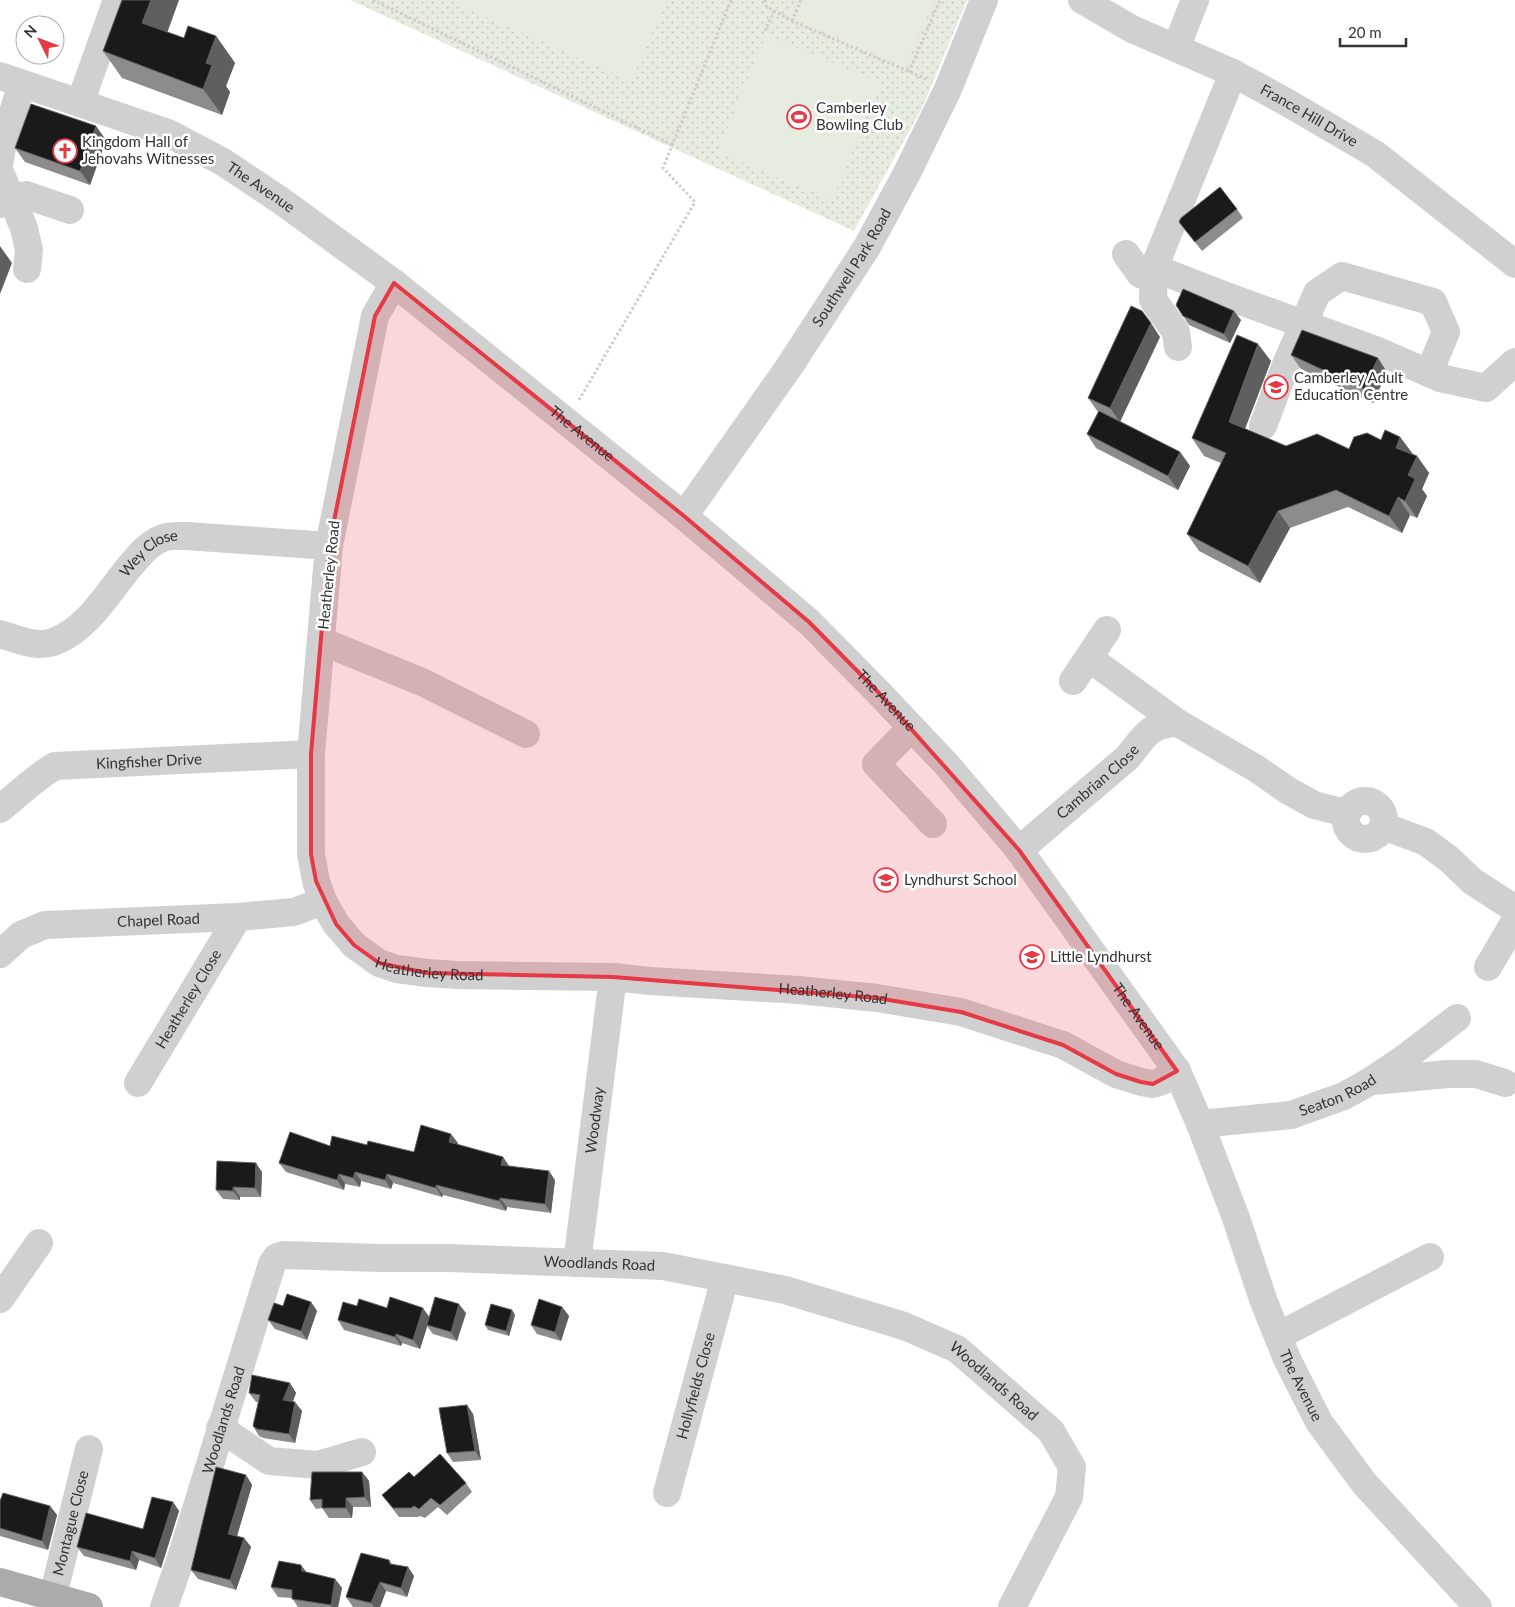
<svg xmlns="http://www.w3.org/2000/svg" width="1515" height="1607" font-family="Lato,sans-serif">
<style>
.green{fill:url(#green-dots)}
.pitch{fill:#e6ecdf}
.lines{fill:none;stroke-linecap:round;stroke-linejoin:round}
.path{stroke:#cdcdcd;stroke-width:3;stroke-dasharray:2.5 2.5;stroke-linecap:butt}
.minor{stroke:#d0d0d0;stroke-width:28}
.major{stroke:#ababab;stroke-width:28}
.wall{fill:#8c8c8c}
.shaded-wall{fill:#5f5f5f}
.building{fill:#1a1a1a;stroke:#5f5f5f}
.marked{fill:#e63946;fill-opacity:0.2;stroke:#e63946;stroke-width:4;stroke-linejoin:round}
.labels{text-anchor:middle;stroke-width:5;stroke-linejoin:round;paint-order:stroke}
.poi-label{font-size:15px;fill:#333;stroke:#fff;text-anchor:start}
.street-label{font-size:15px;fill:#333;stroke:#fff}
</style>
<defs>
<pattern id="green-dots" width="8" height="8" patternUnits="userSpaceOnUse" patternTransform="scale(1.25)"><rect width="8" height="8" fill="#e6ecdf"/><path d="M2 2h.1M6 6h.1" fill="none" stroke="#c6cbc0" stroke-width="1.8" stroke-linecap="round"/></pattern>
</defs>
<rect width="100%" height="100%" fill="#fff"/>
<!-- green -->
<path class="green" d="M350,0h617l-45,108 -68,123z"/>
<!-- pitch -->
<g class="pitch">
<path d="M448,0h219l-36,81z"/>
<path d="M795,0h139l-29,67 -117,-51z"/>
<path d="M766,35l115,48 -49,117 -115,-48z"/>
</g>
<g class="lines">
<!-- path -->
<g class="path">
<path d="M373,0l300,145"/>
<path d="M765,0l1,6 26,15 134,58"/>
<path d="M792,21l9,-21"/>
<path d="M765,31l9,-20"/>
<path d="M909,72l31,-72"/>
<path d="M579,400l116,-198 -32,-34 68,-168"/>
</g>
<!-- minor -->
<g class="minor">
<path id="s1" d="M1082,0l50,29 101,44 55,30 87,51 140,110"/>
<path d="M1176,48l19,-48"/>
<path d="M1233,73l-79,195 75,29 149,54 62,27 46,10 29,-26"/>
<path id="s2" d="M0,76l168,57 55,29 57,38 114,83 290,233 125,106 70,71 68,72 72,85 158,221 23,53 36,94 28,84 23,57 32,63 45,61 114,124"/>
<path d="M80,103l37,-103"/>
<path d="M0,160l2,-13 20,-63"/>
<path d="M0,172l24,56 5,22 -2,19"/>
<path d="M0,204l10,-6 16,-3 44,15"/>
<path d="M1126,254l14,20 14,-6 -1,32 23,32 2,15"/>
<path id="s3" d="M394,283l-19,33 -46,230 -18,208v100l5,27 7,20 13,23 18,21 25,18 18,6 30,4 31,2 155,2 37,4 149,9 78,8 84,14 102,33 53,29 25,8 12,2 9,-3 15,-10"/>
<path d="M1263,426l24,-64 30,-69 25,-17 91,26 13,30 -17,41"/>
<path id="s4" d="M684,516l105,-149 78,-120 40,-74 41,-84 36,-89"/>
<path id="s5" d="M0,634c16,5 36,14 53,8 32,-11 53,-46 73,-71 11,-13 21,-27 37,-33 7,-3 16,-2 23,-2l143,10"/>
<path d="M321,641l101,41 104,52"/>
<path d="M1089,658l89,65 79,46 30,21 27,15 32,8"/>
<path d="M1073,681l34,-51"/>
<path d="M911,728l-35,36 57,60"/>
<circle cx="1365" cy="820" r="19"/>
<path id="s6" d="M0,809c19,-15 34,-31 55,-43l256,-12"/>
<path d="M1383,826l43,16 23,17 23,22 43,28"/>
<path id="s7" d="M1019,850l109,-93c16,-20 22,-34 50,-34"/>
<path id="s8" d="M0,954l21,-19 24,-10 193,-8 56,-5 29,-11"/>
<path d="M1488,967l27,-46"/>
<path d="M1373,1081l75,-7h28l29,9"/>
<path id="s9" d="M138,1083l100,-166"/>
<path id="s10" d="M1200,1124l91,-9 53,-19 25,-14 37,-25 51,-39"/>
<path id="s11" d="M577,1263l36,-286"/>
<path d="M0,1299l39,-56"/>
<path d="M1278,1336l152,-79"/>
<path d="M220,1428l49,33 49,4 44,-13"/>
<path id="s12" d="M667,1493l58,-215"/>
<path id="s13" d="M53,1596l36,-147"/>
<path id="s14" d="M164,1607l17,-49 91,-294 5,-7 7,-2 96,3h69l214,8 122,24 119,36 53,23 94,82 21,36 -3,30 -57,110"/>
</g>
<!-- major -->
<path class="major" d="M0,1582l89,25"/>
</g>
<!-- wall -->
<g class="wall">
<path d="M167,32l17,6 32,-2 19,27 -9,23 4,6 -8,23 -100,-37 -19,-27z"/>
<path d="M106,140l-16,45 -65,-23 -10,-14z"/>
<path d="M1237,209l6,9 -41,33 -23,-29z"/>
<path d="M1176,305l65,15 -11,23 -41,-18z"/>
<path d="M1160,337l-40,84 60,31 10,14 -12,24 -82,-42 -9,-14 11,-22 -10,-14z"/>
<path d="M1291,355l96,17 -14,31 -72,-34z"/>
<path d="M1271,361l-26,68 41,17 63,3 32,-9 19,-3 12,17 5,2 12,17 -7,16 5,7 -10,22 -7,-3 -8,18 -54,-26 -58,21 -30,55 -61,-32 -12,-17 34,-71 -17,-7 -12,-18z"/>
<path d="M458,1143l-1,2 46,12 6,9 46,14 -4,33 -44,-6 -1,4 -63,-16 -1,2 -49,-14 -2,6 -30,-8 -1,6 -15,-3 -1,6 -58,-18 -7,-9 51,-17 37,-1 47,7z"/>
<path d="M262,1172l-1,25h-21v3l-17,-1 -7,-9z"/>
<path d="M311,1302l6,9 -10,29 -32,-11 -7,-9 15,-14z"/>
<path d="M357,1306l30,2 42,9 37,-4 -9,28 -24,-7 -6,-8 -7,23 -18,-6 -1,3 -57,-16 -6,-10z"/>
<path d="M562,1307l7,9 -8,25 -24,-7 -6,-9z"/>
<path d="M512,1310l3,5 -6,21 -21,-6 -3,-5z"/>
<path d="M290,1383l6,10 -3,8 9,10 -7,32 -32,-5 -4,-2 -6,-10 5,-24h-2l-7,-9z"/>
<path d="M467,1405l6,9 8,46 -28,2 -6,-9z"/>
<path d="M362,1472l7,9 2,26h-18l-1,11h-23l-7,-10 -6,1 -6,-9z"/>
<path d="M246,1475l6,10 -15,51 7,2 7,9 -15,43 -38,-11 -7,-9z"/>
<path d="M466,1483l6,9 -25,23 -9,-8 -13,11 -5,-2 -2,1h-19l-17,-22z"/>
<path d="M0,1501l50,5 7,9 -9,35 -48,-14z"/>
<path d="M173,1502l6,9 -18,57 -22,-8 -3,10 -52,-14 -7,-9 66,-18z"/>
<path d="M389,1560l3,4 16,3 6,9 -7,21 -21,-6 -6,16h-27l-7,-10z"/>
<path d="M306,1572l29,7 7,9 -4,19h-40l-6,-9 -14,-1 -7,-10z"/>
</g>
<!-- shaded-wall -->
<g class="shaded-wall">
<path d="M151,0h28l-18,50 -19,-27z"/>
<path d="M216,36l19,27 -9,23 4,6 -8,23 -19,-26 3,-26z"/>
<path d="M96,126l10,14 -16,45 -10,-14z"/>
<path d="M0,246l12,17 -12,31z"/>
<path d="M1234,311l7,9 -11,23 -6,-9z"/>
<path d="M1151,323l9,14 -40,85 -10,-14z"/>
<path d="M1258,344l13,17 -30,78 -12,-17z"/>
<path d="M1378,358l9,14 -14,31 -9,-14z"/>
<path d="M1400,437l13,17 -17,-6z"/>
<path d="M1180,452l10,14 -12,24 -10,-14z"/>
<path d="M1417,456l12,17 -7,16 5,7 -10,22 -12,-17 3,-26z"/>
<path d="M1398,497l12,18 -8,18 -13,-17z"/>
<path d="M1278,511l12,17 -30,55 -12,-17z"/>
<path d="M451,1134l7,9 -3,9 -6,-10z"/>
<path d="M503,1157l6,9 -8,-1z"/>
<path d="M256,1163l6,9 -1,25 -6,-9z"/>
<path d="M549,1171l6,9 -4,33 -6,-9z"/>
<path d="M355,1172l6,9 -1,6 -7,-9z"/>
<path d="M339,1174l6,10 -1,6 -7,-10z"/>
<path d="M387,1174l6,9 -2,6 -6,-9z"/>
<path d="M436,1185l7,10 -1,2 -6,-9z"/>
<path d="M233,1187l7,10v3l-7,-9z"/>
<path d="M500,1198l7,9 -1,4 -7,-10z"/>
<path d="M311,1302l6,9 -10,29 -6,-9z"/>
<path d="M459,1304l7,9 -9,28 -6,-9z"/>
<path d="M562,1307l7,9 -8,25 -6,-9z"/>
<path d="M423,1308l7,10 -10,31 -7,-9z"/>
<path d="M512,1310l3,5 -6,21 -3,-5z"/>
<path d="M396,1334l6,9 -1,3 -6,-9z"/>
<path d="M290,1383l6,10 -6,16 -7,-9z"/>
<path d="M295,1402l7,9 -7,32 -6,-9z"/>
<path d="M467,1405l6,9 8,46 -6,-9z"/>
<path d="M362,1472l7,9 2,26 -6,-10z"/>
<path d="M246,1475l6,10 -17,58 -7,-9z"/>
<path d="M346,1498l7,9 -1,11 -6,-10z"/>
<path d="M173,1502l6,9 -18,57 -6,-10z"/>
<path d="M50,1506l7,9 -9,35 -6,-9z"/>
<path d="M244,1538l7,9 -15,43 -6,-10z"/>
<path d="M132,1551l7,9 -3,10 -6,-9z"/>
<path d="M301,1565l7,9 -6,-3z"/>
<path d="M408,1567l6,9 -7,21 -6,-9z"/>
<path d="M335,1579l7,9 -4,19h-6l-1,-2z"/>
<path d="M380,1582l6,9 -6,16h-6l-3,-4z"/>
</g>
<!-- building -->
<g class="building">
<path d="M122,0h29l-9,23 42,15 4,-12 28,10 -10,27 6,2 -9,24 -100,-38z"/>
<path d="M31,104l65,22 -16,45 -65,-23z"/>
<path d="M1220,187l17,22 -42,33 -16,-20 2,-4z"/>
<path d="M1183,289l51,22 -10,23 -41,-18 -7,-11z"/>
<path d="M1131,306l11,5 9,12 -41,85 -22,-10z"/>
<path d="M1302,330l76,28 -14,31 -73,-34z"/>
<path d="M1237,335l21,9 -29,78 57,24 31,-12 32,15 5,-12 13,-4 14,7 4,-10 15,7 -4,11 21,8 -9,19 7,4 -10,22 -7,-4 -9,19 -53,-26 -58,21 -30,55 -61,-32 39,-81 -34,-15z"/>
<path d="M1099,411l81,41 -12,24 -81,-42z"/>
<path d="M421,1125l30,9 -2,8 54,15 -2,8 48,6 -4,33 -45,-6 -1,3 -63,-16v3l-49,-14 -2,6 -30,-8 -2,6 -14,-4 -2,6 -58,-17 11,-31 40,14 2,-10 35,9 1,-4 46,11z"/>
<path d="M217,1161l39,2 -1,25 -22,-1v4l-17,-1z"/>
<path d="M287,1294l24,8 -10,29 -33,-11 6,-17 9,3z"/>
<path d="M390,1297l33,11 -10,32 -17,-6 -1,3 -57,-17 5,-18 14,4 2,-7 28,9z"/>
<path d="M435,1297l24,7 -8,28 -24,-7z"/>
<path d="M539,1299l23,8 -7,25 -24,-7z"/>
<path d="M491,1304l21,6 -6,21 -21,-6z"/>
<path d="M252,1375l38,8 -7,17 12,2 -6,32 -32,-5 -4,-3 7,-31 -11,-2z"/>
<path d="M467,1405l8,46 -28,2 -8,-45z"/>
<path d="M440,1454l26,29 -26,22 -9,-7 -12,11 -5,-3 -3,2h-18l-11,-13 27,-23 5,5z"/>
<path d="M216,1467l30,8 -18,59 16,4 -14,42 -39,-10z"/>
<path d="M312,1472h50l3,25 -19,1v10h-24v-9l-12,1z"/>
<path d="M3,1493l47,13 -8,35 -42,-13v-27z"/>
<path d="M152,1497l21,5 -18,56 -23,-7 -2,10 -53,-14 9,-34 57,16z"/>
<path d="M361,1553l28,7 1,4 18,3 -7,21 -21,-6 -9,21 -25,-6z"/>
<path d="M279,1561l22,4 1,6 33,8 -4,26 -39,-6v-9l-21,-3z"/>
</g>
<!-- marked area -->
<path class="marked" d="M394,283l290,233 125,106 70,71 140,157 158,221 -24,13 -12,-2 -25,-8 -53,-29 -102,-33 -84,-14 -264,-21 -186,-4 -48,-10 -25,-18 -18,-21 -20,-43 -5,-27v-100l18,-208 46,-230z"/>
<!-- icons -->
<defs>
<g id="stadium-ring" transform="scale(1.25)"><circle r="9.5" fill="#fff" stroke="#e63946" stroke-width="1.5"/><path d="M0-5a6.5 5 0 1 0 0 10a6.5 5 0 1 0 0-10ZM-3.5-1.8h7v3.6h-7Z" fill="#e63946"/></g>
<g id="church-ring" transform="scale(1.25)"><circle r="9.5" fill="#fff" stroke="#e63946" stroke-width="1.5"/><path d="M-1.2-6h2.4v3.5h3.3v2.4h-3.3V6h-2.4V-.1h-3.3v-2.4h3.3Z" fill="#e63946"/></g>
<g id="school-ring" transform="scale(1.25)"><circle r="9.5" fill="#fff" stroke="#e63946" stroke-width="1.5"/><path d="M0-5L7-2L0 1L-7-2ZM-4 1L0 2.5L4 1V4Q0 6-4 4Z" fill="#e63946"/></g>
</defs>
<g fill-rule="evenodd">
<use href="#stadium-ring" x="799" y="117"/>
<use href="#church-ring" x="65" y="151"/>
<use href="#school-ring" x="1276" y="387"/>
<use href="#school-ring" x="886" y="880"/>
<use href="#school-ring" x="1032" y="957"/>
</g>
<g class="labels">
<!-- poi labels -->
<g class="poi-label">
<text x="816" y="113">Camberley<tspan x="816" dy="17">Bowling Club</tspan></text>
<text x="82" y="147">Kingdom Hall of<tspan x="82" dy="17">Jehovahs Witnesses</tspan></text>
<text x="1294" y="383">Camberley Adult<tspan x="1294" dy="17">Education Centre</tspan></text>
<text x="904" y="885">Lyndhurst School</text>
<text x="1050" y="962">Little Lyndhurst</text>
</g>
<!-- street labels -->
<g class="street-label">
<text dy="5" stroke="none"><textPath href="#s1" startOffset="255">France Hill Drive</textPath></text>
<text dy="5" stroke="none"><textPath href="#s2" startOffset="285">The Avenue</textPath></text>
<text dy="5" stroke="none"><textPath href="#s4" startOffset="300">Southwell Park Road</textPath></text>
<text dy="5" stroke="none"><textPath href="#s2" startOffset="690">The Avenue</textPath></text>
<text dy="5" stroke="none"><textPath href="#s5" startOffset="188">Wey Close</textPath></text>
<text transform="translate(329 575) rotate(-84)" y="5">Heatherley Road</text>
<text dy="5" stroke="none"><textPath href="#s2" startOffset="1095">The Avenue</textPath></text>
<text dy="5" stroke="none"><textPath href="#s6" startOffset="164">Kingfisher Drive</textPath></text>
<text dy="5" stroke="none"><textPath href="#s7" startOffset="104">Cambrian Close</textPath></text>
<text dy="5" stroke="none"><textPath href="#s8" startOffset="168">Chapel Road</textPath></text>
<text dy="5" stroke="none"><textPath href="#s3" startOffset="766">Heatherley Road</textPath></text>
<text dy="5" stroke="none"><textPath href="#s3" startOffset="1171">Heatherley Road</textPath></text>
<text dy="5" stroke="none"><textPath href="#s9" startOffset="98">Heatherley Close</textPath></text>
<text dy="5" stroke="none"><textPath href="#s2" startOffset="1500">The Avenue</textPath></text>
<text dy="5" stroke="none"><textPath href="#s10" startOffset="142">Seaton Road</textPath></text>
<text dy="5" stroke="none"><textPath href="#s11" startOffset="144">Woodway</textPath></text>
<text dy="5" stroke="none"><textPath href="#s14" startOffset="691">Woodlands Road</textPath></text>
<text dy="5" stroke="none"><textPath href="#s14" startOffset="1110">Woodlands Road</textPath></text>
<text dy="5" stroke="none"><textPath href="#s2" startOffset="1905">The Avenue</textPath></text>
<text dy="5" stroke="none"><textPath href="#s12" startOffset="111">Hollyfields Close</textPath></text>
<text dy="5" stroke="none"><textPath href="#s14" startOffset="196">Woodlands Road</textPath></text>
<text dy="5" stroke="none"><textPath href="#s13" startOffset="75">Montague Close</textPath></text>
</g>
</g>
<!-- north arrow -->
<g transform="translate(40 40) rotate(312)"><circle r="24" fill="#ffffff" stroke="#adadad"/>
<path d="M0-4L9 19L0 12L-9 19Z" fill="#e63946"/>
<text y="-8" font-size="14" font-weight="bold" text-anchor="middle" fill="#333333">N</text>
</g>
<!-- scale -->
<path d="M1340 38v8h66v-8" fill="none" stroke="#333333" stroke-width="2.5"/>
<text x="1348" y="38" font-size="15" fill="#333333" stroke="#ffffff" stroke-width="4" paint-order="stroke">20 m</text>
</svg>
